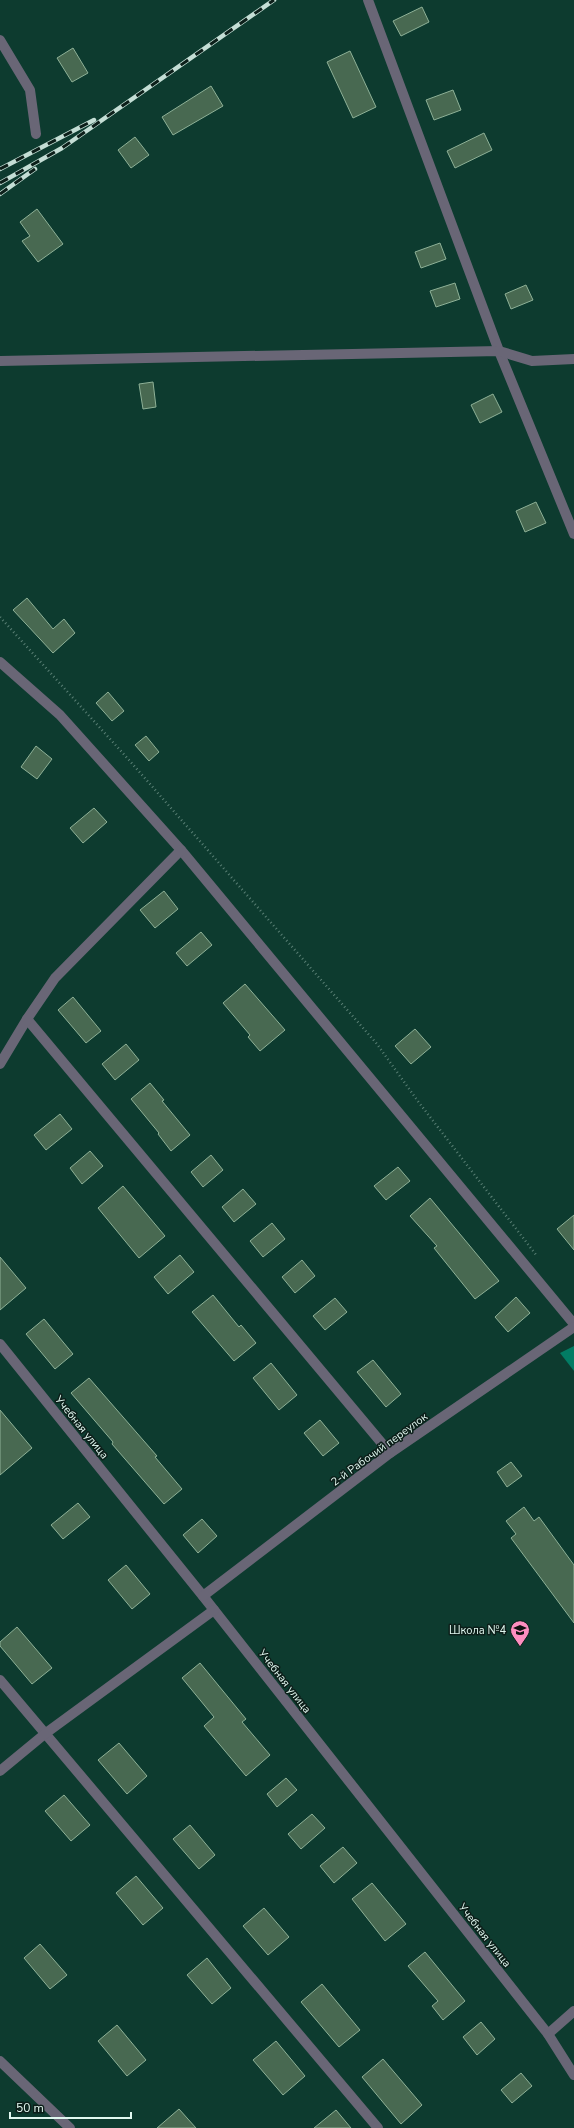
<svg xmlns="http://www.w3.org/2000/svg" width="574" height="2128" font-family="'Nunito Sans',sans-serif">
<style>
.forest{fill:#027c64}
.building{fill:#486951;stroke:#8eb197}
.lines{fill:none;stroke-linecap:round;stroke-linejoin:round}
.path{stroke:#5b8176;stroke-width:2.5;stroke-dasharray:1 3;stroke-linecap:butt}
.minor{stroke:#696676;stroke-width:10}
.rail-casing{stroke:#c4ded5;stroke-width:4.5}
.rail{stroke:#0c1e19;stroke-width:3;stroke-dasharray:9;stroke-linecap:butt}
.labels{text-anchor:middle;stroke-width:3;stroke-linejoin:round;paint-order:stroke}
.street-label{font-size:11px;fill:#e1f8f0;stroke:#0c1e19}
.poi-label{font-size:11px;fill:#e1f8f0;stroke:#0c1e19;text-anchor:end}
</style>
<rect width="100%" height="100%" fill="#0d3b2f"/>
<!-- forest -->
<path class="forest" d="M574,1346v25l-14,-18z"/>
<!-- building -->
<g class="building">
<path d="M422,7l7,15 -28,14 -8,-15z"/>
<path d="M73,48l15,25 -16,9 -15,-24z"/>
<path d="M350,51l26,56 -23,11 -26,-56z"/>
<path d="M211,86l12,20 -50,29 -11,-18z"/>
<path d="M453,90l8,20 -27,10 -8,-20z"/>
<path d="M484,133l8,17 -37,18 -8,-17z"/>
<path d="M135,137l14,18 -18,13 -13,-18z"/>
<path d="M37,209l26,35 -25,18 -16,-21 8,-5 -10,-14z"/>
<path d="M440,243l6,16 -25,9 -6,-16z"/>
<path d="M455,283l5,16 -24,8 -6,-16z"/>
<path d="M526,285l7,15 -22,9 -6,-15z"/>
<path d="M153,382l3,25 -13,2 -4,-25z"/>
<path d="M493,394l9,18 -22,11 -9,-18z"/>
<path d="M536,502l10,21 -21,9 -9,-21z"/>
<path d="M27,598l26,31 11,-10 11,14 -22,20 -40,-43z"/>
<path d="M108,692l16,19 -12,10 -16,-18z"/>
<path d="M146,736l13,16 -10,9 -14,-16z"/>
<path d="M36,746l16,13 -15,20 -16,-12z"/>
<path d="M94,808l13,14 -24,21 -13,-15z"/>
<path d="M164,891l14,18 -23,19 -15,-18z"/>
<path d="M201,932l11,13 -25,21 -11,-13z"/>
<path d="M245,984l40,46 -25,21 -12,-14 2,-2 -27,-32z"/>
<path d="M73,997l28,34 -15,12 -28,-33z"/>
<path d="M415,1029l16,18 -20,17 -16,-18z"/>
<path d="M126,1044l13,16 -24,20 -13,-16z"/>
<path d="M150,1083l14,17 -2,1 28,34 -19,16 -13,-17 1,-1 -28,-34z"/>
<path d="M60,1114l12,15 -26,21 -12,-15z"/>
<path d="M90,1151l13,15 -21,18 -12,-16z"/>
<path d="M211,1155l12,15 -20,17 -12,-15z"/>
<path d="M398,1167l12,14 -24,19 -12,-14z"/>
<path d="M123,1186l42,50 -26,22 -41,-50z"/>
<path d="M243,1189l13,15 -22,18 -12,-15z"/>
<path d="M430,1198l69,83 -24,18 -41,-51 3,-2 -27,-30z"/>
<path d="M574,1215v35l-17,-21z"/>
<path d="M272,1223l13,16 -22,18 -13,-16z"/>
<path d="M180,1255l14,17 -26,22 -14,-17z"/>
<path d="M0,1257l26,31 -26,22z"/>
<path d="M302,1260l13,16 -20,17 -13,-16z"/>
<path d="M213,1295l26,32 2,-2 15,18 -22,18 -42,-49z"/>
<path d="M516,1297l14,16 -22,19 -13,-15z"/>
<path d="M335,1298l12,14 -22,18 -12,-14z"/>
<path d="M44,1319l29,35 -18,15 -29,-35z"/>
<path d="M373,1360l28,34 -15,13 -29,-35z"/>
<path d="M271,1363l26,32 -18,15 -26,-32z"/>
<path d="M89,1378l68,78 -2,1 27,32 -18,15 -52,-60 1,-2 -42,-49z"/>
<path d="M0,1410l32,38 -32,27z"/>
<path d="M320,1420l19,23 -16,13 -19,-23z"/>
<path d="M511,1462l11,14 -15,11 -10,-15z"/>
<path d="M78,1503l12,14 -27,22 -12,-14z"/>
<path d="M524,1507l10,14 5,-4 35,48v58l-63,-85 5,-4 -10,-13z"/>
<path d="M202,1519l15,17 -19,17 -15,-18z"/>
<path d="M126,1565l24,29 -18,15 -24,-29z"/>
<path d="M17,1627l35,41 -20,16 -32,-38v-4z"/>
<path d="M200,1663l46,56 -4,3 28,33 -24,21 -42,-50 10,-9 -32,-39z"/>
<path d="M119,1743l28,33 -20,18 -29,-34z"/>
<path d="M286,1778l11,12 -20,17 -10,-13z"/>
<path d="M64,1795l26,30 -19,16 -26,-30z"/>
<path d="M312,1814l13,14 -24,21 -13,-15z"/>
<path d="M190,1825l25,30 -16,14 -26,-30z"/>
<path d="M343,1847l14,16 -23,20 -14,-17z"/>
<path d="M136,1876l27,32 -20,17 -27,-32z"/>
<path d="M372,1883l34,41 -21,17 -33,-42z"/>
<path d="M264,1908l25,29 -21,18 -25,-29z"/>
<path d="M40,1944l27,31 -17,14 -26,-31z"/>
<path d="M425,1952l40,49 -22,19 -11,-14 6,-5 -30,-35z"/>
<path d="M207,1958l24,30 -19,16 -25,-29z"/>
<path d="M322,1984l38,46 -21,17 -38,-45z"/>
<path d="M481,2022l14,17 -18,16 -14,-18z"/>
<path d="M117,2025l29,35 -19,16 -29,-35z"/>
<path d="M276,2041l29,35 -22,19 -30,-35z"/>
<path d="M383,2059l39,46 -21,19 -39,-47z"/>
<path d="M521,2073l11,13 -20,17 -11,-13z"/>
<path d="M179,2109l17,19h-39z"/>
<path d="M336,2110l15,18h-37z"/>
</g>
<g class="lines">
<!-- path -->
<path class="path" d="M0,617l129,143 248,284 40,56 120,156"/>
<!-- minor -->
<g class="minor">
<path d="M368,0l131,351 75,183"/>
<path d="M0,40l30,50 6,44"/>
<path d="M0,361l499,-10 33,10 42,-2"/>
<path d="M0,662l60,53 121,135 393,474"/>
<path d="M27,1019l363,434"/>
<path d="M0,1064l27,-45 28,-41 126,-128"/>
<path d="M0,1344l203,252 345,438"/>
<path d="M203,1596l187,-143 184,-126"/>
<path d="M0,1680l378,448"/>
<path d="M0,1771l46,-38 168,-123"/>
<path d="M574,2011l-26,23 26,41"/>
<path d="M0,2061l70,67"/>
</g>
<!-- rail casing -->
<g class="rail-casing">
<g id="rail">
<path d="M0,169l94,-49"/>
<path d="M0,183l62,-35 212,-148"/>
<path d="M0,194l35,-25"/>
</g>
</g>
<!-- rail -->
<use href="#rail" class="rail"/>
</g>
<!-- icons -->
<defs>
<g id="school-pin" transform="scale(1)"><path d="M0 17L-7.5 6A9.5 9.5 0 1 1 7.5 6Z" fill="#fd8ebf" stroke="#0c1e19"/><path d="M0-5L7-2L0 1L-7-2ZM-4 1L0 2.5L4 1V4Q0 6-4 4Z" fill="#111"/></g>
</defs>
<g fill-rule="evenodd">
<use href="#school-pin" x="520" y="1630"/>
</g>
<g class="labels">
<!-- street labels -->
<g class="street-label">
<text transform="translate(82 1427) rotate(51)" y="4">Учебная улица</text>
<text transform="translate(379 1449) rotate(-36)" y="4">2-й Рабочий переулок</text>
<text transform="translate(285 1681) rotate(52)" y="4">Учебная улица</text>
<text transform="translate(485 1935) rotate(52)" y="4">Учебная улица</text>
</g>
<!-- poi labels -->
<g class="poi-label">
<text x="506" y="1634">Школа №4</text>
</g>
</g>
<!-- scale -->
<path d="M10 2112v6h121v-6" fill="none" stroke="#e1f8f0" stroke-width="2"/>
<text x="16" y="2112" font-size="12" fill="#e1f8f0" stroke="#0c1e19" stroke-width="3" paint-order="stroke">50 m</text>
</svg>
